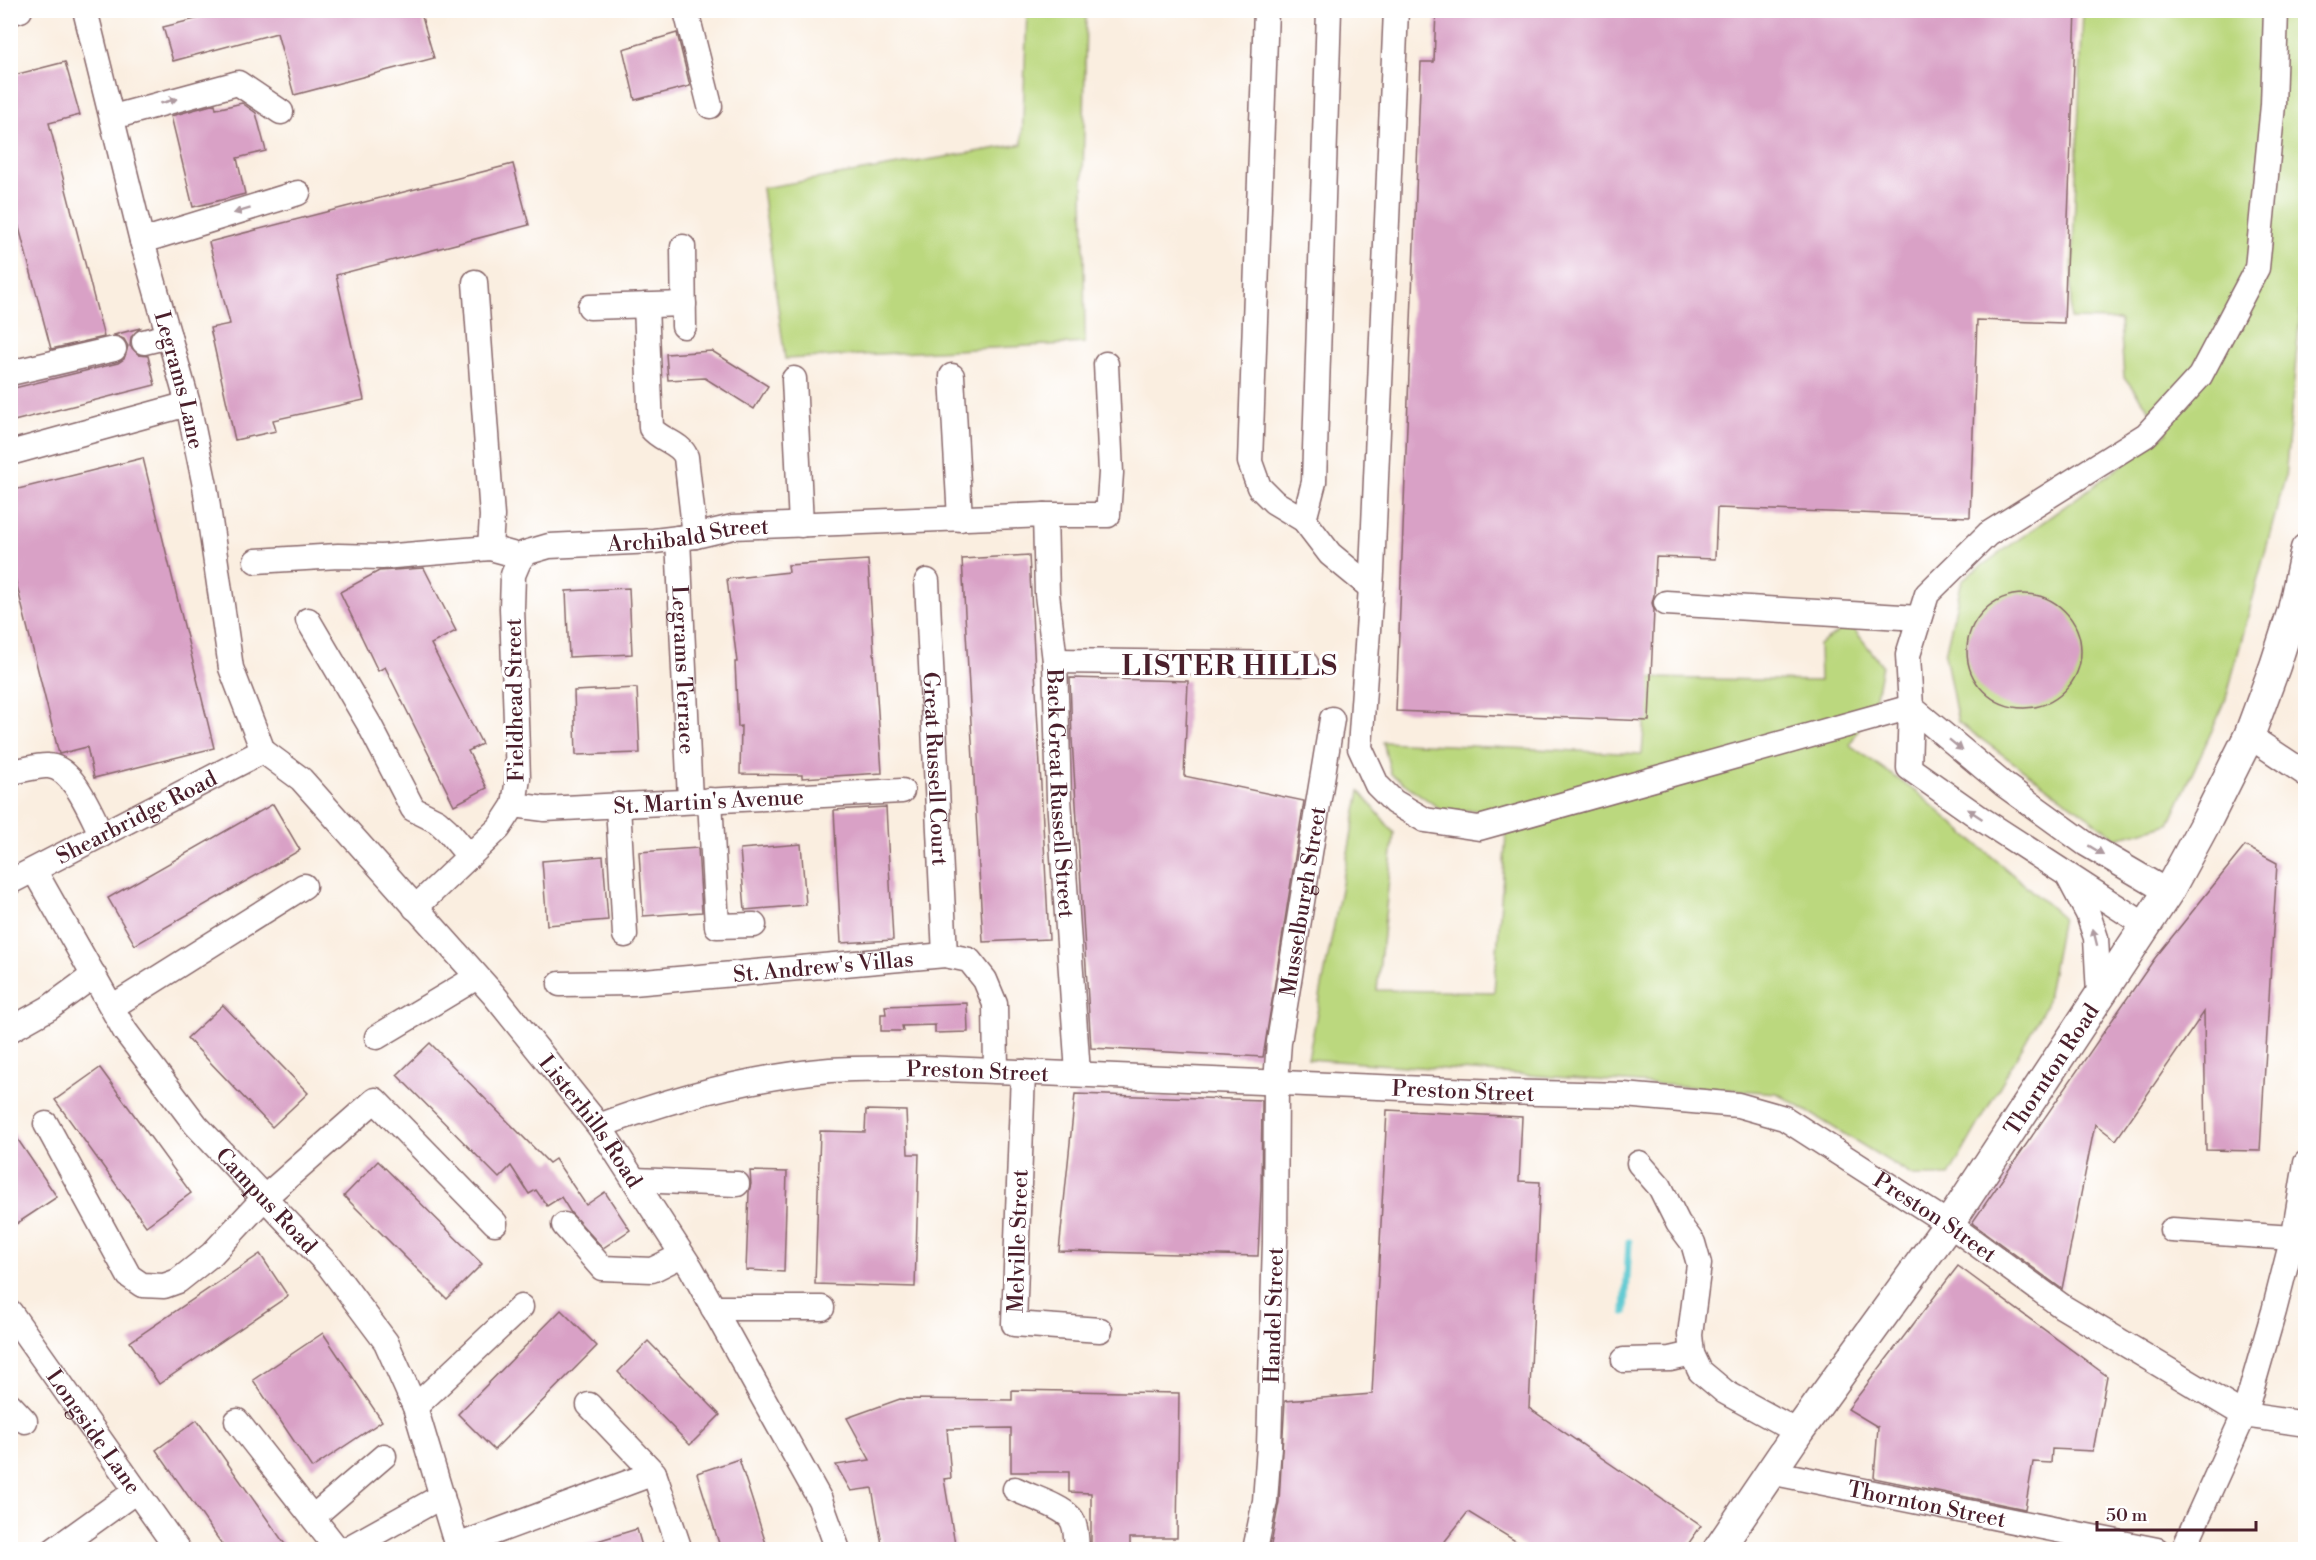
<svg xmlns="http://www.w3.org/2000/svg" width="2316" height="1560" font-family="'Libre Bodoni',serif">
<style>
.green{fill:#bbd87e;stroke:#827c54;stroke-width:1.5}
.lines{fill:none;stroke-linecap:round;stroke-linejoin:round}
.stream{stroke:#5bc8d0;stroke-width:7}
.building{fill:#d9a1c6}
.minor-casing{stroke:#88676a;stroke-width:27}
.major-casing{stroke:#88676a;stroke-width:33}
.minor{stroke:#fff;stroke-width:24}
.major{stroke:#fff;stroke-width:30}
.oneway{fill:#ae9aa0}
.labels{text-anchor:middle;stroke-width:6;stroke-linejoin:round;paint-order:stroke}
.street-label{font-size:22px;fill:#4a1f2b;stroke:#fff}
.district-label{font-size:28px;font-weight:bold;letter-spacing:1.5px;fill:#4a1f2b;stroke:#fff}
</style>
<rect width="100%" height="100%" fill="#fff"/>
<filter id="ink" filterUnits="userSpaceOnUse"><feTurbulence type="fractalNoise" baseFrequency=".0167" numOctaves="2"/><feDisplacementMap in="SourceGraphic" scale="12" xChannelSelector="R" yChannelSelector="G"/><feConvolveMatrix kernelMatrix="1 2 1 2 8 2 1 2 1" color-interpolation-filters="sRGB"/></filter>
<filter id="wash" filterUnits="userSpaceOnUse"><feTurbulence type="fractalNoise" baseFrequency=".008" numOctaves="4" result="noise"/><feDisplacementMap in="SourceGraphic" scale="24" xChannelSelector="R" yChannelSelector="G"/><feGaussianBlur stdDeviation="1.35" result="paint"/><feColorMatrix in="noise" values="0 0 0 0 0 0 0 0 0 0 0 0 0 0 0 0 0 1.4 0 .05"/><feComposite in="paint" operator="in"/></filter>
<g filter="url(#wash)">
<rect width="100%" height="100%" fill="#faeee0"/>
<!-- green -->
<g class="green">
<path d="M1027,11h59l-3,171 2,161 -300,16 -23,-171 260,-44z"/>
<path d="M2083,11h222l1,239 -21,228 -60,224 -56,122 -52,14 -159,-116 -13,-68 17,-74 205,-147 -43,-56 -4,-57 -50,-1z"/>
<path d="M1850,624l32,41 -6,31 -26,49 69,49 143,123 -16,88 -97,171h-36l-136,-83 -469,-34 52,-268 34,42 -17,157 117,2 14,-183 -65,2 -52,-37 -8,-32 259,12 6,-76 172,3 -1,-36z"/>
</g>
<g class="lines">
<!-- stream -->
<path class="stream" d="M1625,1312l4,-70"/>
</g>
<g id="blocks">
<!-- building -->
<g class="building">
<path d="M232,10h188l14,48 -140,37 -17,-62 -104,28 -10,-34z"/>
<path d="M1436,10h640l-12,313 -87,-3 -7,197 -253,-9 -2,51 -59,-2 -2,38 -2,8 2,7 -5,111 -253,-10 25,-649h13z"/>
<path d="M677,33l13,53 -55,14 -12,-51z"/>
<path d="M65,62l15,53 -31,8 55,214 -53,12 -41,-156v-117z"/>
<path d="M242,103l14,10 10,38 -29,7 8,36 -52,13 -22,-91 44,-12 1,5z"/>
<path d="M513,164l16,61 -193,50 28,125 -91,20 3,11 -41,9 -25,-112 20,-4 -21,-82z"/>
<path d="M140,328l-9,9 -1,9 9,9 9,1 7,29 -145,37v-33l108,-26 6,-4 4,-13 -4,-7 -10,-4z"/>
<path d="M712,351l56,35 -14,23 -49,-31 -37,2 -2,-26z"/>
<path d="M143,458l71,290 -120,30 -7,-31 -28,7 -49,-196v-67z"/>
<path d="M1029,555l20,384 -66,3 -21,-383z"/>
<path d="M868,560l14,213 -80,5v-3l-62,-1 1,-48 -3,1 -3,-65h2l-10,-83 62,-7 -1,-7z"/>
<path d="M424,568l32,63 -25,13 51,100 -14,7 19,37 -33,17 -69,-138 -7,4 -38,-79 39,-21z"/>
<path d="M629,588l3,66 -63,3 -3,-66z"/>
<circle cx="2024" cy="651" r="57"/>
<path d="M1070,678l118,3 -4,95 120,25 -41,256 -172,-9 -19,-309z"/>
<path d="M637,688l3,65 -64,2 -2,-64z"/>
<path d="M273,804l27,46 -165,95 -27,-47z"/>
<path d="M886,807l7,133 -52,3 -7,-133z"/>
<path d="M801,844l5,61 -61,5 -5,-61z"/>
<path d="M2245,846l32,17 -17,288 -54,-1 -2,-138 -88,128 -21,-16 -33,165 -90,-66 183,-265z"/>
<path d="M698,848l4,64 -59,4 -4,-64z"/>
<path d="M603,856l5,64 -61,5 -5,-64z"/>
<path d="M967,1003l1,29 -33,1v-8l-33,1 1,5h-22v-17h5l-1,-8z"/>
<path d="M223,1005l85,88 -36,34 -85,-89z"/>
<path d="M430,1043l119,120 6,-4 31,46 19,-13 25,38 -27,18 -32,-35 -10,-16 -14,9 -11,-16 -7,4 -18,-28 -12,12 -102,-103z"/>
<path d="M100,1068l91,125 -45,33 -91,-126z"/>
<path d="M1075,1094l187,6 -1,90 -3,66 -199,-5z"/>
<path d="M866,1110l40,1 2,43h11l-4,133 -100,-3 5,-153 45,1z"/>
<path d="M1387,1110l135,7 -3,64 21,1 -11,226 172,118 -17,24h-154l-62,-38 -30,38h-168l9,-48 6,-101 87,-7z"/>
<path d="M10,1128l47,69 -47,31z"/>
<path d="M378,1161l104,103 -35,35 -103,-103z"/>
<path d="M750,1171l37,1 -3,100 -38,-2 3,-78 2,-8z"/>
<path d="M260,1254l28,42 -129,88 -29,-42z"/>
<path d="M1958,1266l149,110 -14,75 -41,-2 -1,14 -18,-1 -8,47 -151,-31 4,-51 -30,-18z"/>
<path d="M561,1310l36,36 -103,104 -36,-36z"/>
<path d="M323,1333l59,88 -70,47 -59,-88z"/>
<path d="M648,1341l72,74 -30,30 -72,-73z"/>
<path d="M1012,1390l167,3 -2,145h-47v12h-39v-57l-22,-1v-20h-58v-44l-64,1 4,49 -7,1 12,71h-73l-11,-62 -21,3 -15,-26 34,-5 -23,-42 53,-19 112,1z"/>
<path d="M197,1420l92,130h-63l-70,-100z"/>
<path d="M739,1459l29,91h-47l-24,-77z"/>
<path d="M637,1529l6,21h-58l-1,-5z"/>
</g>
</g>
</g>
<g filter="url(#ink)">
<use href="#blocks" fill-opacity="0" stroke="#88676a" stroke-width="1.5"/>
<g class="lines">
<!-- minor casing -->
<g class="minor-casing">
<g id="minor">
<path id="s1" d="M85,10l57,231 46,163 17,82 26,182 32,83"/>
<path d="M1266,10l-16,452 9,25 15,15 30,18 26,34 40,33"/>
<path d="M1396,10l-24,562 -12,176 17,37 17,17 31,18 54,8 432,-121"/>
<path d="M10,13l10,-3"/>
<path d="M687,15l23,91"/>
<path d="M113,117l125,-34 43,29"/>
<path d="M142,241l156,-48"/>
<path d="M683,247l1,79"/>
<path d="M475,282l17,234 -2,32"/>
<path d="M646,305l5,123c10,13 29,14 35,29l9,79"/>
<path d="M590,307l94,-3"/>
<path d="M144,342l25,-6"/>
<path d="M10,373l104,-24"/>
<path d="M952,376l8,143"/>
<path d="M794,379l7,146"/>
<path d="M10,453l178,-49"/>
<path id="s2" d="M1045,515l2,79 8,67 4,138 19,274"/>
<path d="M1304,520l10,-38 15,-472"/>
<path id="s3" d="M678,538l12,262"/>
<path d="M256,561l82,-5 44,1 108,-9 22,6 7,7"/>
<path id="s4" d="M927,581l18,374"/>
<path d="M1666,603l253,15"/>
<path d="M308,620l61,104 44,85 24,12 10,9 22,26"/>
<path d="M1055,661l251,3"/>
<path d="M1911,707l92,77 83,60 82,48"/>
<path d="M2249,736l57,38"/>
<path id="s5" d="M263,751l38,28 193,216 105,131 92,142 129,232 18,50"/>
<path d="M10,772c13,-1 27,-7 38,-6 26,1 43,49 54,69"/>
<path d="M710,800l7,126 37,-1"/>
<path id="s6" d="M514,805l31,4 357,-18"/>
<path d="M618,805l7,130"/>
<path id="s7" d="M34,870l91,161 71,94 133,141 57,76 29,65 43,143"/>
<path d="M2069,878l19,36 8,24 3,57"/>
<path id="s8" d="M10,882l253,-131"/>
<path id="s9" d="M415,908l84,-80 15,-23 4,-27 -6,-170 1,-33 6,-14 6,-8 24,-7 105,-5 41,-5 38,-9 312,-12h63l3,-42 -5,-109"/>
<path d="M2145,925l-165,-107 -71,-50 2,-61 -3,-52 19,-61 61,-60 158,-99 54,-59 57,-108 16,-163 3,-95"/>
<path id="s10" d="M560,984l73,-1 312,-28 24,5 16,20 10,24 1,66"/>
<path d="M112,1007l192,-121"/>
<path d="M10,1030l39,-22 45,-33"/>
<path d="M377,1037l100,-60"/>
<path d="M1023,1072l-9,252 86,6"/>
<path d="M46,1124l83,152 13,9 22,1 14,-5 34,-27 53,-57 110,-97 120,123"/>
<path id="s11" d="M599,1126c74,-28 152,-49 231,-56 31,-2 62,-1 92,-2l577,24 125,3 114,10 46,13 165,106 114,83 181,108 62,9"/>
<path d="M1639,1163l21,24 18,36 15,20 6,21 -9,71 2,19 8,17 25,21 73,40"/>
<path d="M634,1180l103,4"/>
<path d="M564,1225l38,43 50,2 30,-15"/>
<path d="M2172,1230l121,8"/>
<path d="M713,1308h109"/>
<path id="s12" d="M10,1312l168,238"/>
<path d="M1624,1360l46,-1 22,-5"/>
<path d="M10,1405l15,16"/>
<path d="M415,1407l106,-100"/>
<path d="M237,1421l101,129"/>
<path id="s13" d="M1770,1472l387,78"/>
<path d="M654,1473l26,77"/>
<path d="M1015,1489c15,8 44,16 55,28 7,8 6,23 7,33"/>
<path d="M313,1517l71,-61"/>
<path d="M457,1546l197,-73 -65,-68"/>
<path d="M54,1550l82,-59"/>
<path d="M345,1550l97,-54"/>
<path id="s14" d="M1255,1550l10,-49 4,-55 6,-204 1,-160 3,-40 53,-323"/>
<path d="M2183,1550l61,-135 30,-104 21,-82 11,-66"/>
</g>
</g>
<!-- major casing -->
<g class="major-casing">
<g id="major">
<path id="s15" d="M1718,1550l80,-118 151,-208 219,-332 40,-74 41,-82 26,-70 18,-56 13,-61"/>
</g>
</g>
<!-- minor -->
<use href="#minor" class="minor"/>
<!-- major -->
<use href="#major" class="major"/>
</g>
<!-- one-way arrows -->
<defs><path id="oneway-solid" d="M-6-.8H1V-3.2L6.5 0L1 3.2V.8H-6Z" transform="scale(1.5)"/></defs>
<g class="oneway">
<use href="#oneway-solid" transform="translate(169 101) rotate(-16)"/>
<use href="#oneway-solid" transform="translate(242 211) rotate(163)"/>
<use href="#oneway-solid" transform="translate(1956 745) rotate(39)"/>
<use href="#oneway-solid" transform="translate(1975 814) rotate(-146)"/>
<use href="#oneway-solid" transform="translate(2096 850) rotate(31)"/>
<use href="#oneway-solid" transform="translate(2095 937) rotate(-104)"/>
</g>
</g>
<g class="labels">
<!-- street labels -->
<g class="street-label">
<text dy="8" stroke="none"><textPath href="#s1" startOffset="382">Legrams Lane</textPath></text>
<text dy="8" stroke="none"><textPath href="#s9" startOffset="564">Archibald Street</textPath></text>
<text dy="8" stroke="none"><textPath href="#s3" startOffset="132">Legrams Terrace</textPath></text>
<text transform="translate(514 700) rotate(-91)" y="8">Fieldhead Street</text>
<text dy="8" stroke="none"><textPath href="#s4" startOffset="188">Great Russell Court</textPath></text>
<text dy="8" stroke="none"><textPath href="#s2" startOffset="279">Back Great Russell Street</textPath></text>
<text dy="8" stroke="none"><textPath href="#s6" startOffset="195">St. Martin's Avenue</textPath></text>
<text dy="8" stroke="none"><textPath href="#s8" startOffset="142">Shearbridge Road</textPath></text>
<text dy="8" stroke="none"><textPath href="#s14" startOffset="652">Musselburgh Street</textPath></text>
<text dy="8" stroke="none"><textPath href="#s10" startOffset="264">St. Andrew's Villas</textPath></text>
<text dy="8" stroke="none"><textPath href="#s15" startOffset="585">Thornton Road</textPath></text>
<text dy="8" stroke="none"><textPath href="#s11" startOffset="386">Preston Street</textPath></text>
<text dy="8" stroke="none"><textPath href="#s11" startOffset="872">Preston Street</textPath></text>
<text dy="8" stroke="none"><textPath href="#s5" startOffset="496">Listerhills Road</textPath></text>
<text dy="8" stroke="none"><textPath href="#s7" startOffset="406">Campus Road</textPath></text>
<text dy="8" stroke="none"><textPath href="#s11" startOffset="1376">Preston Street</textPath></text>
<text transform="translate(1017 1241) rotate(-88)" y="8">Melville Street</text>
<text dy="8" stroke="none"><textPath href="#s14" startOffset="236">Handel Street</textPath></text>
<text dy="8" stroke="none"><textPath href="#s12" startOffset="146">Longside Lane</textPath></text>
<text dy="8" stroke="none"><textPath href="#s13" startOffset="160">Thornton Street</textPath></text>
</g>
<!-- district labels -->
<g class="district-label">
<text x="1230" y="675">LISTER HILLS</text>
</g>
</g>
<!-- margin -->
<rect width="2316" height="1560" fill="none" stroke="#fff" stroke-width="36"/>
<!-- scale -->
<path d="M2097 1521v9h159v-9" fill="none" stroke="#4a1f2b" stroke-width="3"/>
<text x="2106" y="1521" font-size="18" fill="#4a1f2b" stroke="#ffffff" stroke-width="4.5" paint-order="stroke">50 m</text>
</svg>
